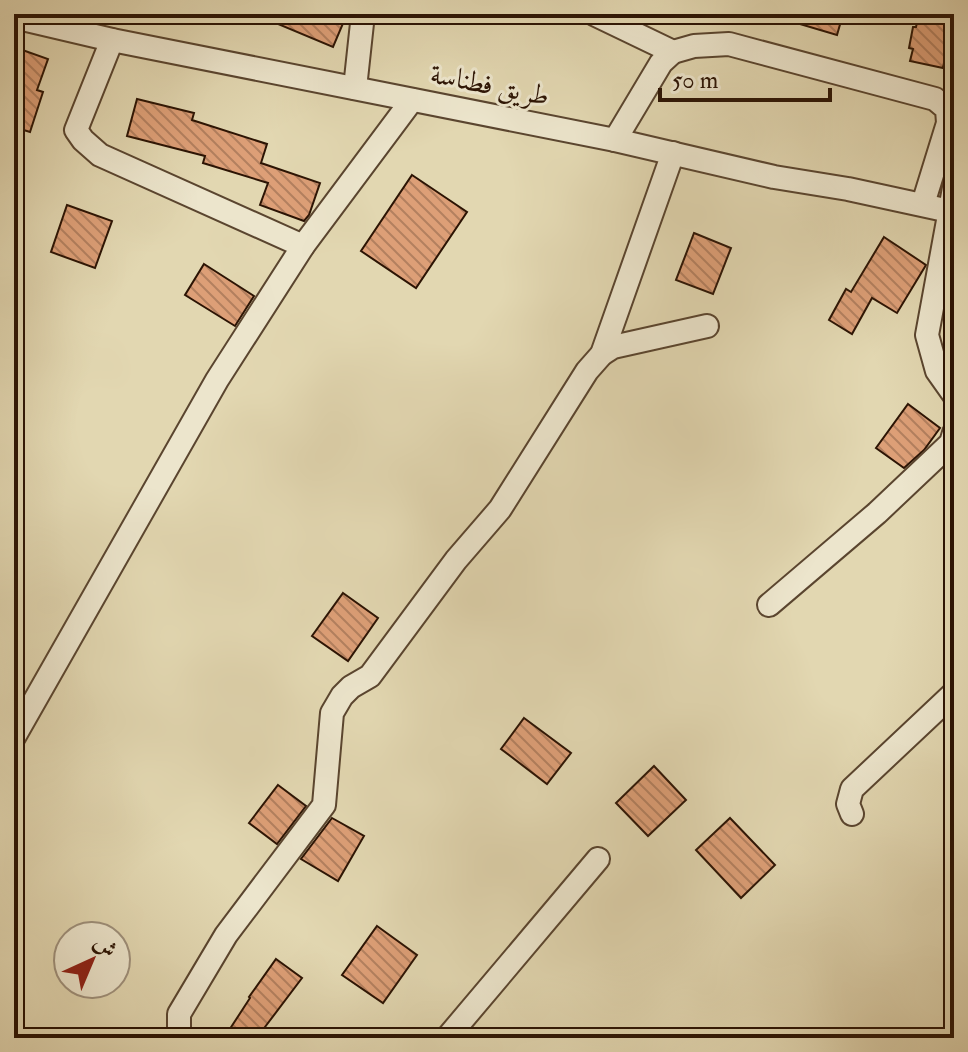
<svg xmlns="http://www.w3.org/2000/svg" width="968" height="1052" font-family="'IM FELL Double Pica',Amiri,serif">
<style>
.building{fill:url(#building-back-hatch);stroke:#2c1404;stroke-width:2}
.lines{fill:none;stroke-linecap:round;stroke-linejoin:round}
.minor-casing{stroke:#5a452f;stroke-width:26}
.minor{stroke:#ece5cc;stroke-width:22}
.labels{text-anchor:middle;stroke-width:6;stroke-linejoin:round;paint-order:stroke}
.street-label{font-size:28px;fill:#2c1404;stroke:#ece5cc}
</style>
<defs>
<pattern id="building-back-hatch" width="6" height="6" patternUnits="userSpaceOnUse" patternTransform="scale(2)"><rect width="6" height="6" fill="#dd9f77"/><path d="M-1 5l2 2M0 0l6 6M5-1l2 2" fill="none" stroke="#b3805f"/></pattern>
</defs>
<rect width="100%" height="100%" fill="#e2d7b1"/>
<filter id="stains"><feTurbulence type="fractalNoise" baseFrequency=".0025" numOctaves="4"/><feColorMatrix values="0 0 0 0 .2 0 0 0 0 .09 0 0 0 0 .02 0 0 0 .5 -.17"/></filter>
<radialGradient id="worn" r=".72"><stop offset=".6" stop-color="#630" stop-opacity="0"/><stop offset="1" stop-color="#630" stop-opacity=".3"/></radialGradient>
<!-- building -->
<g class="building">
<path d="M254,14h93l-14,33z"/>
<path d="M783,14h60l-6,21 -54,-16z"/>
<path d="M919,14l33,7 -9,47 -33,-7 3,-12 -4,-1 4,-21h3z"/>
<path d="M14,47l34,12 -11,31 6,2 -13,40 -16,-5z"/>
<path d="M137,99l57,14 -2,7 75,24 -6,19 59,20 -11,32 -5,6 -44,-16 8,-22 -65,-20 2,-7 -78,-20z"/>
<path d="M412,175l55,37 -51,76 -55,-37z"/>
<path d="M67,205l45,16 -17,47 -44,-16z"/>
<path d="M694,233l37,15 -18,46 -37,-14z"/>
<path d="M884,237l42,28 -29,48 -25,-15 -20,36 -23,-14 17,-31 5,3z"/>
<path d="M204,264l50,32 -19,30 -50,-31z"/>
<path d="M908,404l32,24 -16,22 -20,18 -28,-20z"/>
<path d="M343,593l35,25 -30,43 -36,-25z"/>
<path d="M524,718l47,35 -24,31 -46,-35z"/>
<path d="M654,766l32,34 -38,36 -32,-33z"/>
<path d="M278,785l28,21 -29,38 -28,-21z"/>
<path d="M332,818l32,18 -26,45 -37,-22z"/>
<path d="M730,818l45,47 -34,33 -45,-48z"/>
<path d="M377,926l40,29 -34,48 -41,-28z"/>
<path d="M276,959l26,19 -37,49 16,11h-57l26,-40 -1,-1z"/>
</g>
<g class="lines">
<!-- minor casing -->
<g class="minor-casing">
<g id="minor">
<path d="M594,14l79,38"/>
<path d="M14,17l98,23 503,100 159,37 74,12 106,23"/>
<path d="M112,40l-36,90 7,10 17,15 203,91"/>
<path d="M355,88l8,-74"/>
<path d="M615,140l46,-77 12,-11 21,-6 35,-2 206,55 12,10 1,14 -25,81"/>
<path d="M954,188l-27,147 10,36 17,24"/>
<path d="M602,354l11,-7 94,-21"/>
<path d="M769,605l108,-92 74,-70 3,-10"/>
<path d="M14,737l203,-357 86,-134 109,-146"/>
<path d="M852,814l-4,-10 4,-15 102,-96"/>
<path d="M179,1038v-24l47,-79 98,-130 8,-92 10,-17 9,-9 19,-11 86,-116 44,-51 87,-138 15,-17 71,-201"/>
<path d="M447,1038l151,-179"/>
</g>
</g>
<!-- minor -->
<use href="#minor" class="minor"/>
</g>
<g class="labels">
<!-- street labels -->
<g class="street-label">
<text transform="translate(490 84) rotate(11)" y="10">طريق فطناسة</text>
</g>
</g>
<!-- margin -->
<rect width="968" height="1052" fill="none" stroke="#e2d7b1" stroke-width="48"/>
<rect x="16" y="16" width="936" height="1020" fill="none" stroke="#2c1404" stroke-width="4"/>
<rect x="24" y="24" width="920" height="1004" fill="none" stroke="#2c1404" stroke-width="2"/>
<!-- north arrow -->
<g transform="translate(92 960) rotate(44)"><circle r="38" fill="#ece5cc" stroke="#9f917c" stroke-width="2"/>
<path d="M0-6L14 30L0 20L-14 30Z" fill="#8f2418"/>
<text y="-12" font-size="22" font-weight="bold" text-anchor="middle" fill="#2c1404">ش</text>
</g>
<!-- scale -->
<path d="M660 88v12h170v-12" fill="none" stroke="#2c1404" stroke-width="4"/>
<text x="672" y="88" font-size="24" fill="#2c1404" stroke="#ece5cc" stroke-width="6" paint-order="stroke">50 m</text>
<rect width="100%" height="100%" filter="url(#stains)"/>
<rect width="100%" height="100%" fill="url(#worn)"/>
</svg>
